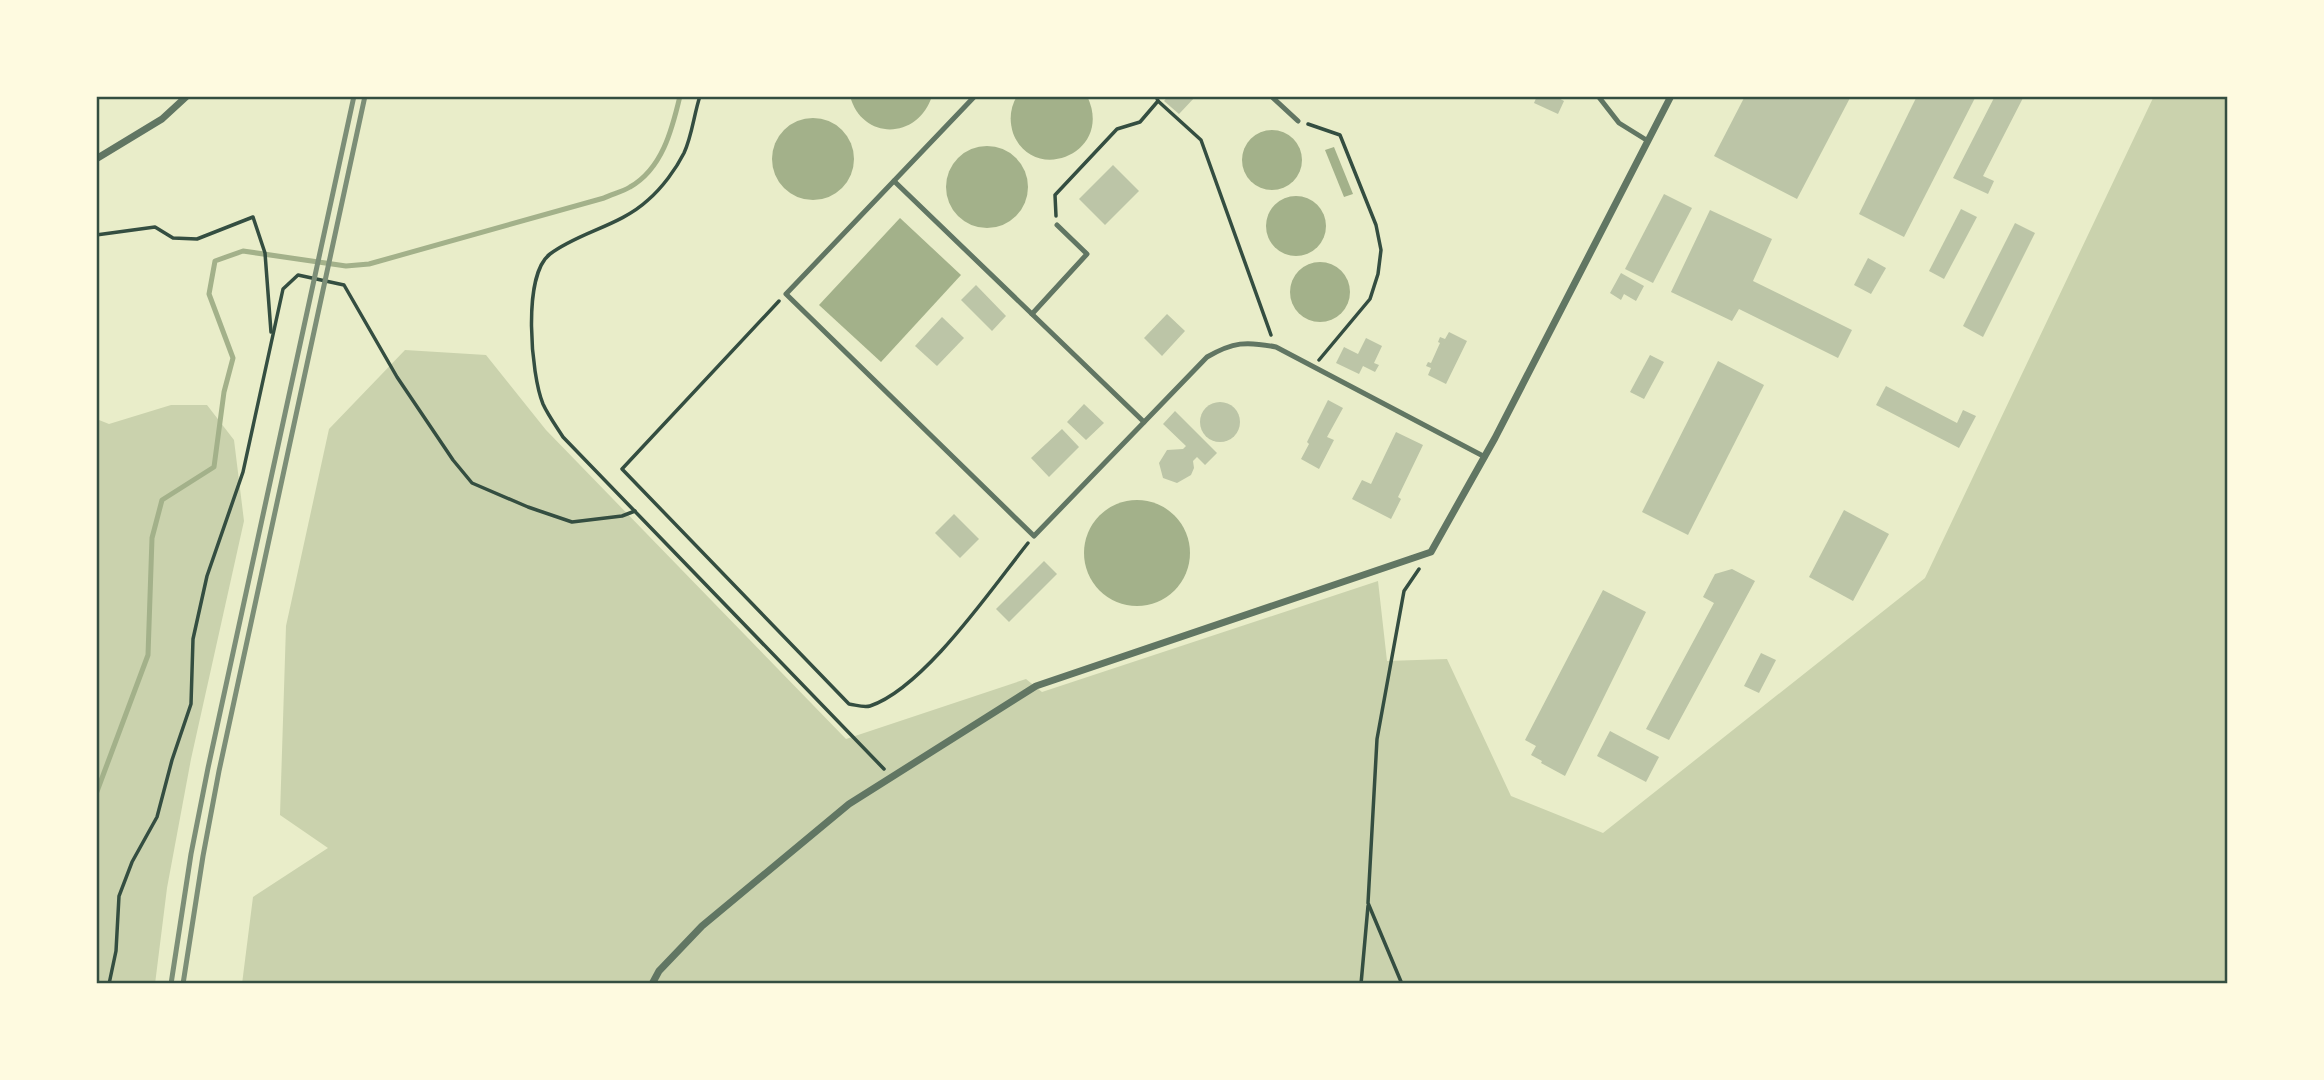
<svg xmlns="http://www.w3.org/2000/svg" width="2324" height="1080" font-family="Manrope,sans-serif">
<style>
.green{fill:#cad2ad}
.water{fill:#a3b18a}
.lines{fill:none;stroke-linecap:round;stroke-linejoin:round}
.stream{stroke:#a3b18a;stroke-width:5}
.building{fill:#bcc5a7}
.path{stroke:#344e41;stroke-width:3.5}
.service{stroke:#617663;stroke-width:5}
.minor{stroke:#617663;stroke-width:7}
.rail{stroke:#7c8e77;stroke-width:5}
.neatline{fill:none;stroke:#344e41;stroke-width:2.5}
</style>
<rect width="100%" height="100%" fill="#e9edc9"/>
<!-- green -->
<g class="green">
<path d="M2154,96h74v888h-1986l11,-87 75,-49 -48,-33 6,-189 43,-197 76,-79 81,5 60,75 300,309 180,-60 16,13 336,-111 9,80 60,-2 64,137 92,37 322,-255z"/>
<path d="M171,405h36l27,35 10,81 -53,238 -24,129 -12,96h-59v-561l3,-3 10,4z"/>
</g>
<!-- water -->
<g class="water">
<path d="M850,96h82c-14,44 -70,45 -82,0z"/>
<path d="M1017,96h70c28,57 -54,90 -74,37 -4,-13 -3,-25 4,-37z"/>
<circle cx="813" cy="159" r="41"/>
<circle cx="1272" cy="160" r="30"/>
<circle cx="987" cy="187" r="41"/>
<path d="M1334,147l19,47 -9,3 -19,-47z"/>
<circle cx="1296" cy="226" r="30"/>
<path d="M900,218l61,57 -80,87 -62,-57z"/>
<circle cx="1320" cy="292" r="30"/>
<circle cx="1137" cy="553" r="53"/>
</g>
<g class="lines">
<!-- stream -->
<path class="stream" d="M96,794l52,-139 4,-117 10,-38 52,-33 10,-75 9,-34 -24,-64 6,-33 28,-10 103,15 23,-2 235,-66c8,-4 18,-6 26,-11 32,-18 42,-57 50,-91"/>
</g>
<!-- building -->
<g class="building">
<path d="M1168,96h28l-17,18 -15,-13z"/>
<path d="M1537,96h18l9,5 -6,13 -24,-11z"/>
<path d="M1745,96h106l-54,103 -83,-43z"/>
<path d="M1917,96h59l-72,141 -45,-23z"/>
<path d="M1995,96h29l-41,80 11,5 -6,13 -35,-16z"/>
<path d="M1113,165l26,26 -34,34 -26,-26z"/>
<path d="M1664,194l28,14 -39,75 -28,-14z"/>
<path d="M1961,209l16,8 -33,62 -15,-8z"/>
<path d="M1710,210l62,29 -19,42 99,49 -14,28 -99,-49 -7,12 -61,-29z"/>
<path d="M2015,223l20,10 -52,104 -20,-11z"/>
<path d="M1868,258l18,10 -15,26 -17,-9z"/>
<path d="M1621,273l23,13 -8,15 -12,-7 -3,6 -11,-7z"/>
<path d="M976,285l30,31 -14,15 -31,-31z"/>
<path d="M1167,314l18,17 -23,25 -18,-18z"/>
<path d="M942,317l22,21 -27,28 -22,-20z"/>
<path d="M1449,332l18,9 -21,43 -18,-9 3,-7 -5,-2 2,-4 3,1 9,-20 -2,-1 2,-5 5,2z"/>
<path d="M1366,338l16,8 -8,17 5,2 -4,7 -12,-6 -4,8 -23,-11 8,-16 14,7z"/>
<path d="M1650,355l14,7 -20,37 -14,-7z"/>
<path d="M1718,361l46,24 -76,150 -46,-23z"/>
<path d="M1886,386l71,37 6,-13 13,6 -17,32 -83,-43z"/>
<path d="M1328,400l15,8 -16,29 7,3 -15,29 -18,-10 8,-15 -2,-2z"/>
<circle cx="1220" cy="422" r="20"/>
<path d="M1084,404l20,19 -18,17 -19,-18z"/>
<path d="M1175,411l42,42 -12,12 -8,-8 -4,4 1,7 -3,7 -14,8 -14,-5 -4,-15 8,-13 16,-1 3,-3 -23,-22z"/>
<path d="M1062,429l17,18 -30,30 -18,-19z"/>
<path d="M1396,432l27,13 -25,52 3,2 -10,20 -39,-20 10,-19 9,4z"/>
<path d="M1844,510l45,24 -36,67 -44,-24z"/>
<path d="M954,514l25,25 -19,19 -25,-25z"/>
<path d="M1044,561l13,13 -48,48 -13,-13z"/>
<path d="M1732,569l23,12 -86,159 -23,-11 68,-126 -11,-6 12,-23z"/>
<path d="M1603,590l43,22 -81,164 -24,-13 1,-2 -11,-6 5,-9 -11,-6z"/>
<path d="M1761,653l15,7 -17,33 -15,-7z"/>
<path d="M1610,731l49,26 -13,25 -49,-26z"/>
</g>
<g class="lines">
<!-- path -->
<g class="path">
<path d="M700,96c-6,18 -8,40 -16,57 -8,16 -22,35 -36,47 -28,26 -69,32 -98,54 -28,21 -19,121 -7,150 5,11 13,22 20,33l321,332"/>
<path d="M1156,96l2,5 43,39 70,195"/>
<path d="M1308,124l32,11 36,90 5,25 -3,24 -8,25 -51,61"/>
<path d="M1056,216l-1,-21 62,-66 23,-7 18,-21"/>
<path d="M96,235l59,-8 18,11 24,1 56,-22 12,36 6,79"/>
<path d="M779,301l-157,168 227,235c7,1 15,4 21,2 54,-18 122,-118 158,-163"/>
<path d="M109,984l7,-33 3,-55 13,-34 25,-45 15,-57 19,-56 2,-65 14,-63 36,-104 40,-183 15,-14 46,10 53,92 56,83 19,23 56,24 44,15 50,-6 13,-5"/>
<path d="M1361,984l7,-78"/>
<path d="M1402,984l-34,-81 9,-164 27,-148 15,-22"/>
</g>
<!-- service -->
<g class="service">
<path d="M975,96l-189,198 248,242 173,-179c26,-15 39,-16 69,-10l209,110"/>
<path d="M1271,96l27,25"/>
<path d="M1598,96l21,27 29,18"/>
<path d="M894,181l250,241"/>
<path d="M1032,314l55,-60 -30,-29"/>
</g>
<!-- minor -->
<g class="minor">
<path d="M96,159l66,-40 25,-23"/>
<path d="M652,984l7,-13 43,-45 147,-122 187,-118 395,-134 64,-114 176,-342"/>
</g>
<!-- rail -->
<g class="rail">
<path d="M171,984l20,-130 17,-86 146,-672"/>
<path d="M183,984l20,-128 16,-85 146,-675"/>
</g>
</g>
<!-- border -->
<rect width="2324" height="1080" fill="none" stroke="#fefae0" stroke-width="196"/>
<rect x="98" y="98" width="2128" height="884" class="neatline"/>
</svg>
